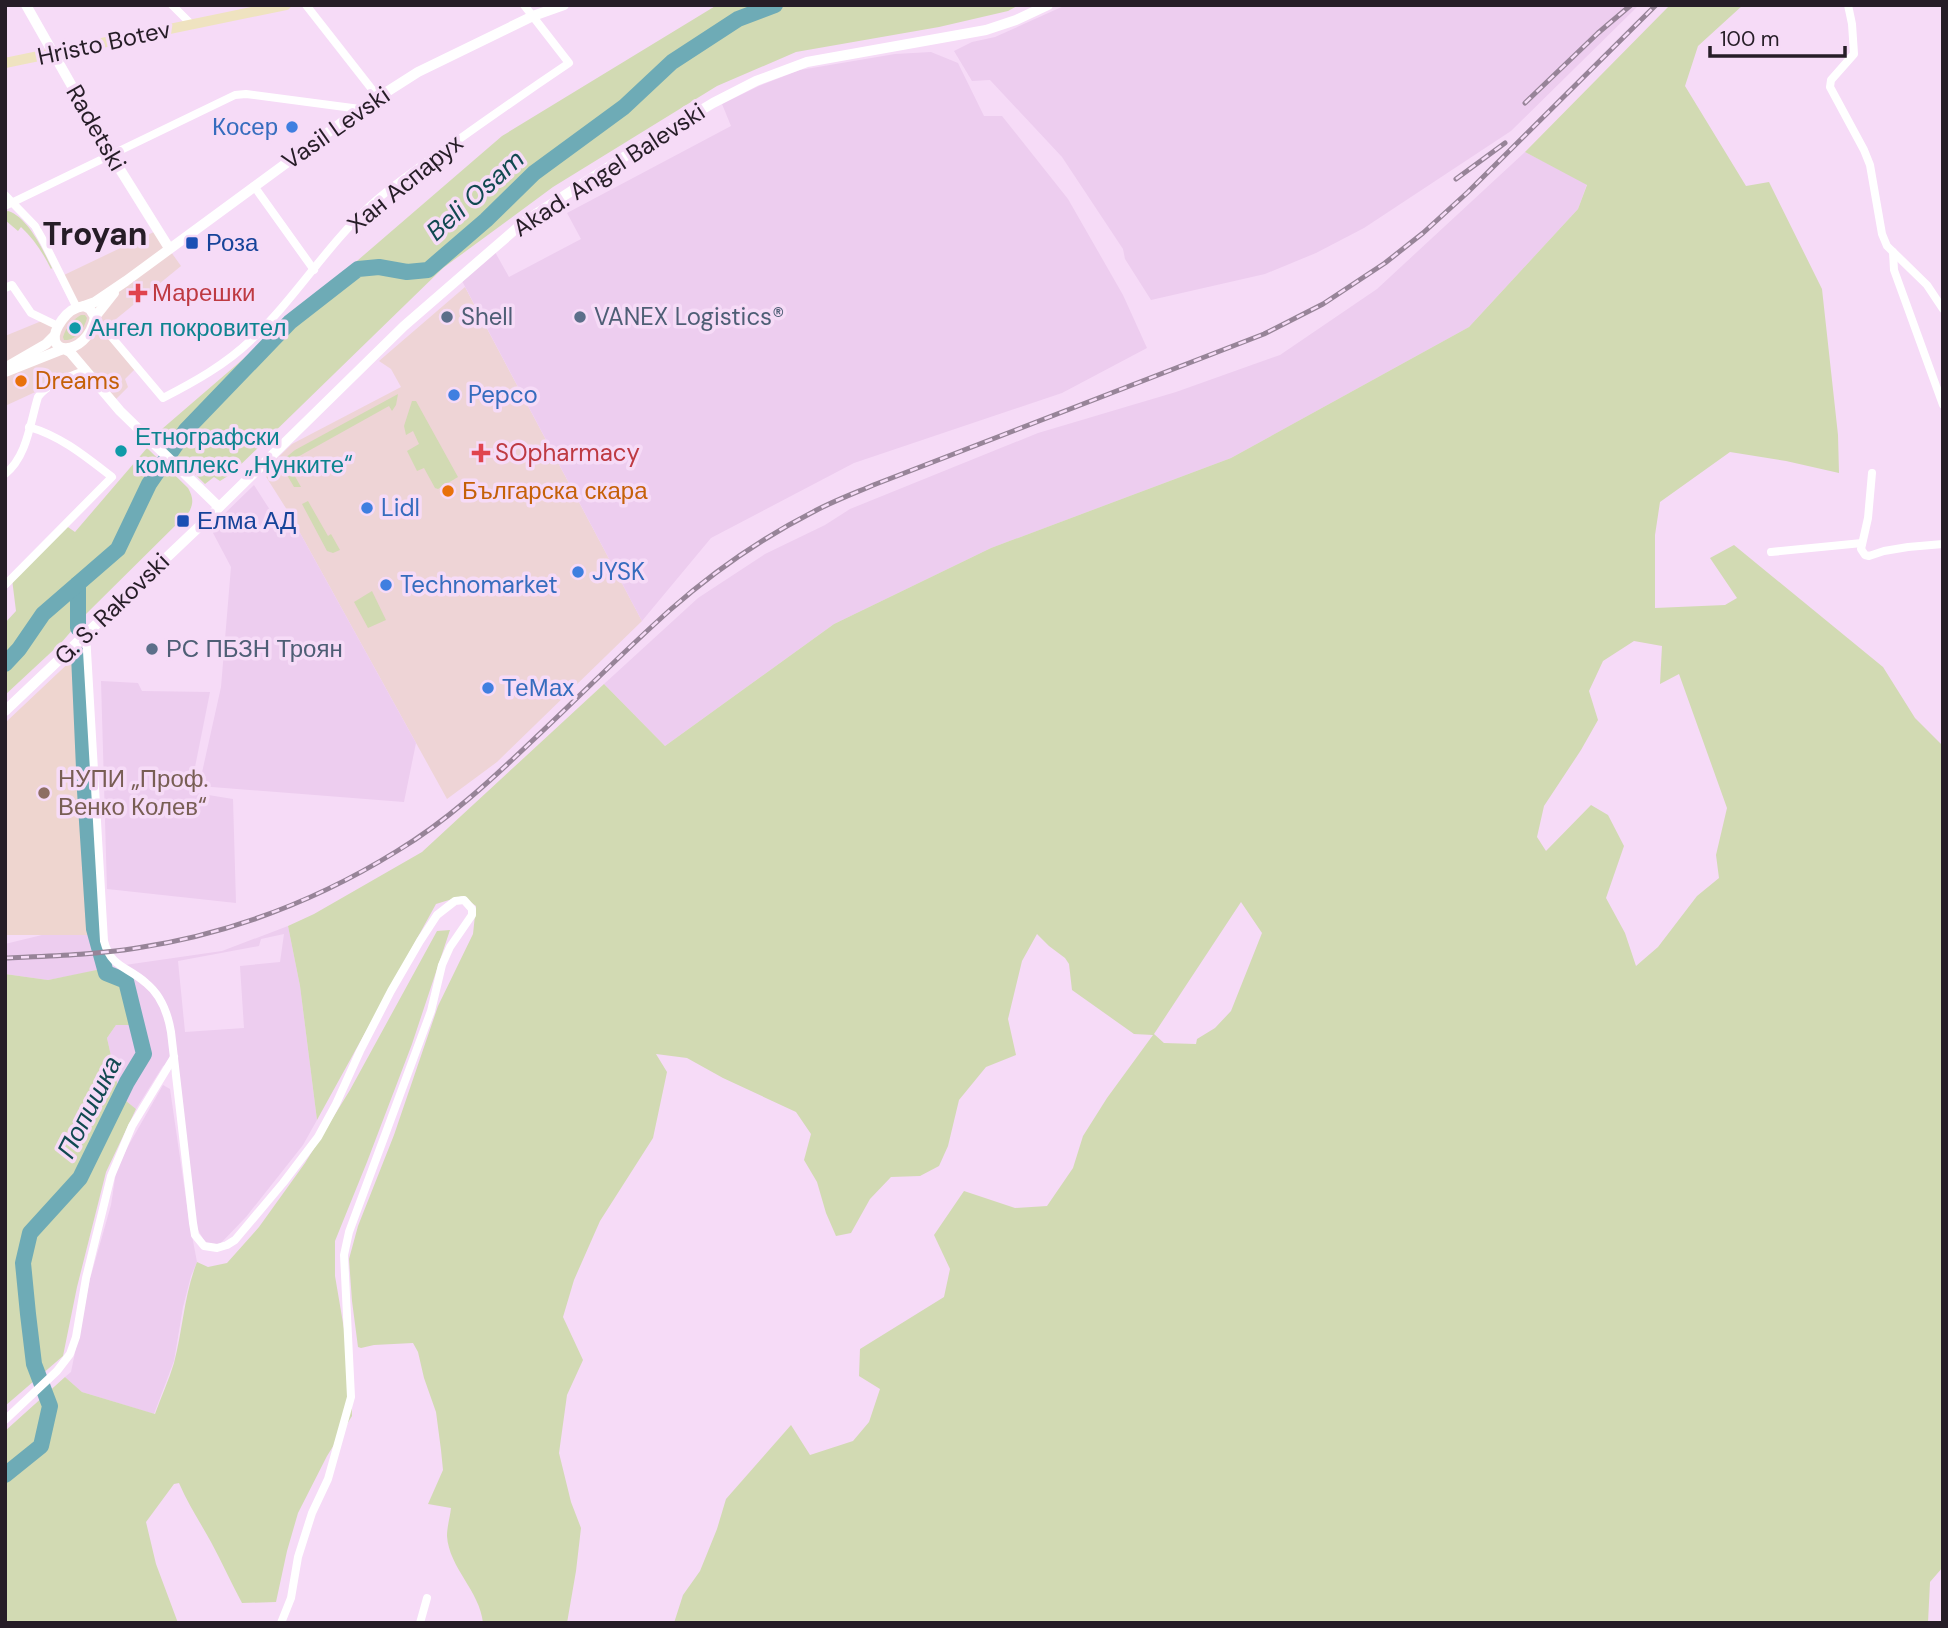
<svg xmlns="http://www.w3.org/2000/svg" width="1948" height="1628" font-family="'DM Sans',sans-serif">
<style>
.commercial{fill:#eed4d6}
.built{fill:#edcdef;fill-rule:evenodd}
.education{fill:#eed5cf}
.green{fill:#d2dab3;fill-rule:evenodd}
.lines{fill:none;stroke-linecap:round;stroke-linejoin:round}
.river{stroke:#6eabb6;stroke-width:16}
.minor{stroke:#fff;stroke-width:8}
.tertiary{stroke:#fff;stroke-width:10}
.secondary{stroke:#efe3c0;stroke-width:10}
.rail-casing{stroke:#978498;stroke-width:5}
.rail{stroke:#f6dbf7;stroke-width:2.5;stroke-dasharray:8;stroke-linecap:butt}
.shop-dot{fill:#3f7fe0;stroke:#f6dbf7;stroke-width:2.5}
.transit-dot{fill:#1a4fb4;stroke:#f6dbf7;stroke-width:2.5}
.health-dot{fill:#e0444e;stroke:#f6dbf7;stroke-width:2.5}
.service-dot{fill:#5c6f8a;stroke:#f6dbf7;stroke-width:2.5}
.culture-dot{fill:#0f9aa8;stroke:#f6dbf7;stroke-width:2.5}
.food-dot{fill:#e8710a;stroke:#f6dbf7;stroke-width:2.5}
.education-dot{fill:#8d6e63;stroke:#f6dbf7;stroke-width:2.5}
.labels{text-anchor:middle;stroke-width:7;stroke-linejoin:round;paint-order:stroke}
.street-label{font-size:24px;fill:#261d27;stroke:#f6dbf7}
.shop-label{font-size:24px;fill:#366cbe;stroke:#f6dbf7;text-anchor:start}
.transit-label{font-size:24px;fill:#164399;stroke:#f6dbf7;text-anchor:start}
.health-label{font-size:24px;fill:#be3a42;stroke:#f6dbf7;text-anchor:start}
.service-label{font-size:24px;fill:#4e5e75;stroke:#f6dbf7;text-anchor:start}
.culture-label{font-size:24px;fill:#0d838f;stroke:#f6dbf7;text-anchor:start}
.food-label{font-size:24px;fill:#c56008;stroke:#f6dbf7;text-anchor:start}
.education-label{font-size:24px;fill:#785e54;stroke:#f6dbf7;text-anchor:start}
.water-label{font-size:26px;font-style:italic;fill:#114951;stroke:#f6dbf7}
.district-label{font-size:32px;font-weight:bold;fill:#261d27;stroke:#f6dbf7}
</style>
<rect width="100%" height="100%" fill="#f6dbf7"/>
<!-- commercial -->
<g class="commercial">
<path d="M156,231l25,35 -76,62 32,39 -12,12 3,8 -12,12 -33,-29 -78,36v-70l39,-16 13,3 21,-19 -14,-29z"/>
<path d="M465,287l177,334 -145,141 -50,37 -158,-286 -26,-41 29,-28 109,-57 -10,-18 -12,-8z"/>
</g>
<!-- built -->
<g class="built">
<path d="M1066,5h573l-128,126 -147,97 -48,25 -51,21 -114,26 -26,-41 -2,-10 -61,-92 -72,-77 -18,1 -18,-30 18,-9 23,-5z"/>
<path d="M931,52l27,11 26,53h18l66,83 55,96 24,53 -85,45 -208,70 -143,75 -69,83 -180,-340 33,-29 14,25 72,-38 -14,-26 164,-87 -9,-22 37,-18 41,-16 95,-16z"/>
<path d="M1525,152l62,32 -9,25 -109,118 -238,131 -240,90 -157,76 -169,122 -61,-62 94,-86 67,-44 60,-29 25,-16 188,-76 138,-41 104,-37 97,-66z"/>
<path d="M254,485l23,36 12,-8 127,230 -12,59 -205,-16 22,-99 10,-120 -18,-34 2,-10z"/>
<path d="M101,681l37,2 4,8 68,1 -20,100 43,7 3,104 -129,-14z"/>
<path d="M288,926l12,60 17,134 -14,25 -57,72 -26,27h-14l-9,-16 -24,-152 -5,-12 -5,2 -27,43 -16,-13 -13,-58 9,-13h17l-7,-36 -15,-21 -63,12 -43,-6v-30l41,-10 57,1 5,14 3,18 111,-16zM284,934l-4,28 -40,4 4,62 -59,4 -7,-71 81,-15 2,-7z"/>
<path d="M163,1085l7,4 19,131 8,42 -6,14 -8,31 -9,54 -20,53 -72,-22 -17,-15 6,-5 19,-93 21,-74 5,-33 11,-24z"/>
</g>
<!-- education -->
<path class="education" d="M76,656l-2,35 18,244h-87v-212z"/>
<!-- green -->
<g class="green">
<path d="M717,5h302l-11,6 -69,16 -143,25 -79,34 -164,101 -110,81 -212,206 -11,7 -6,-4 -9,7 -50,-49 347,-299z"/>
<path d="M1670,5h73l-45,41 -13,40 61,100 23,-4 53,107 16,146 1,38 -53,-12 -56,-9 -70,50 -5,33v73l70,-3 12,-7 -27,-40 24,-13 149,122 32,51 28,28v821l-13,15 -2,41h-1254l9,-28 17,-24 17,-42 9,-30 65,-74 19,30 43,-14 16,-19 11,-33 -21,-13 1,-27 84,-52 6,-28 -16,-34 30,-44 51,17 32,-2 26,-38 10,-32 24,-38 46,-63 -19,-1 -62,-44 -3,-26 -4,-6 -16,-12 -12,-12 -15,27 -14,58 8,36 -30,12 -27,33 -11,46 -9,20 -19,10 -29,1 -21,22 -19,34 -15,3 -10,-23 -9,-31 -13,-22 7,-26 -15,-22 -73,-34 -36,-20 -31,-4 11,18 -14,66 -53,83 -26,59 -11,37 20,43 -16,35 -8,58 12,49 10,26 -5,43 -9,52h-84c-3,-32 -34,-55 -36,-87 0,-9 3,-19 4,-28l-23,-4 15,-34 -2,-20 -5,-38 -12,-34 -6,-26 -5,-9 -39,2 -13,3 -3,-1 -6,-46 -3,-42 9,-33 36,-91 44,-129 35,-72 3,-28 -14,-10 -26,8 -119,216 -17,-134 -12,-60 26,-12 108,-62 182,-168 61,62 169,-122 157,-76 240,-90 238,-131 109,-118 9,-24 -62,-33zM1634,641l28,5 -2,38 19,-10 48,134 -11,47 3,23 -22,18 -39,51 -22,19 -11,-33 -19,-35 18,-52 -16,-31 -17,-10 -45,46 -9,-14 7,-31 37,-56 17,-30 -9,-29 14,-30zM1241,902l21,31 -31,78 -16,17 -18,11 -1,5 -32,-1 -10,-9z"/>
<path d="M8,211c20,6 35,39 44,57l-1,1c-8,-16 -17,-30 -30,-42l-3,4 -13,-11v-8z"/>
<path d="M81,315h4l2,3c-3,11 -11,23 -23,22l-1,-3c3,-10 9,-17 18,-22z"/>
<path d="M398,394l-2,11 -4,6 -3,-5 -95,53 4,9 -6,3 9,16h-7l-10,-17v-11l11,-9z"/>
<path d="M412,401h4l42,76 -20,12 -3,-1 -11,-20 -7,3 -10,-20 12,-7 -6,-13 -7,4 -2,-9z"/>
<path d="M147,448l41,40c5,9 6,15 1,24l-103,102 -25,29 -56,52v-72l11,-12 -4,-32 53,-54 10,7z"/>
<path d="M308,501l20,35 3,-2 9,16 -7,3 -6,-2 -25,-47z"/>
<path d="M372,591l14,29 -18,8 -14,-26z"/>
<path d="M78,653l4,1 2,2 19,279h-11l-18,-244 2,-35z"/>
<path d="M450,930l-38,114 -45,118 -32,79v35l16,94 1,46 -25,40 -29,57 -11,38 -11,51 -34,1c-11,-20 -20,-41 -31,-61 -11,-20 -23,-38 -32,-59l-5,1 -28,38 10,42 22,59h-173v-192l60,-54 17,15 73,22c6,-17 14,-34 19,-51 9,-34 10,-68 23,-101l11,5 19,-4 32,-36 46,-64 45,-73 87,-159z"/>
<path d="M111,967l15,22 8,36h-18l-9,13 13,58 16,13 -30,63 -29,115 -14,69 -58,50v-432l43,6z"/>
</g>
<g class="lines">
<!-- river -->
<g class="river">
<path d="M78,584v44"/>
<path d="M5,664l14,-15 24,-35 75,-65 31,-65 37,-54 104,-108 68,-53 21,-2 28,5 21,-2 58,-50 48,-47 90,-66 48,-45 66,-43 37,-14"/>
<path d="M5,1475l36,-29 9,-40 -16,-42 -6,-50 -5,-51 7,-30 50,-55 47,-96 17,-28 -18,-73 -20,-8 -12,-44 -9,-138 -6,-136"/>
</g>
<!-- minor -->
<g class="minor">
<path d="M172,5l20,20"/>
<path d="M306,5l72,92"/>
<path d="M1848,5l4,19 2,30 -23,26 -1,7 34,63 6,15 12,69 5,12 40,39 16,24"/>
<path d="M254,186l60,84"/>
<path d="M5,195l30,31 9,16 33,66"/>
<path d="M5,206l230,-111 11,-1 114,15"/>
<path d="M1893,252l1,18 49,135"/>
<path d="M5,288l7,-3 19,28 27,13"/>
<path d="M94,322l15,12 54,64c31,-16 62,-33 88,-58 44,-41 75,-94 120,-135 24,-22 53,-41 80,-60 39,-28 78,-55 118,-82l-45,-58"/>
<path d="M1872,473l-4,45 -7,31 4,6 4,1 15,-5 24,-4 35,-3"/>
<path d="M5,474c22,-17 25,-51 33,-77 10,-14 32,-20 48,-27"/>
<path d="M1771,552l91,-9"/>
<path d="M5,585l107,-108c-26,-20 -51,-41 -83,-50"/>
<path d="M86,634l18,307c7,27 23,25 42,42 15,12 22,31 25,49l22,191 2,12 9,11 13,2 10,-3 8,-5 48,-57 35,-46 18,-33 24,-53 31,-60 29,-50 17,-26 18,-14 9,-1 8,9v6l-22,32 -8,18 -11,46 -82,221 -5,23 7,142 -23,82 -16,34 -14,44 -7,41 -10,25"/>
<path d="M5,1420l52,-49 13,-17 6,-17 10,-59 25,-102 21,-50 42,-69"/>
<path d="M420,1623l7,-25"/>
</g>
<!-- tertiary -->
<g class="tertiary">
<path d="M26,5l85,150 58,93"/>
<path d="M84,306l11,-4 31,-21 234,-172 58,-37 115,-56 31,-11"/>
<path d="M84,306l6,3 5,8c-8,43 -59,39 -33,3 5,-7 13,-13 22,-14z"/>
<path d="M95,317l19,-24"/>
<path d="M8,366l38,-22 8,-8"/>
<path d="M5,372l53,-21 6,-2 6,3 50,59 99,96"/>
<path d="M5,711l198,-188 201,-197 121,-105 113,-73 75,-45 43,-22 51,-19 179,-32 30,-10 32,-15"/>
</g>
<!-- secondary -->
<path class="secondary" d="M5,63l281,-58"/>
<!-- rail casing -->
<g class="rail-casing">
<g id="rail">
<path d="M1525,103l73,-70 33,-28"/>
<path d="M1456,179l49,-36"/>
<path d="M5,958c44,-2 88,-3 132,-10 92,-14 181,-48 260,-97 50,-30 93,-70 135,-110 46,-43 91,-89 138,-131 43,-38 92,-72 143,-98 20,-11 42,-19 63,-28l388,-150 59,-30 62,-41 38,-30 45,-41 188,-187"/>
</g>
</g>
<!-- rail -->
<use href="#rail" class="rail"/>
</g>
<!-- markers -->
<g class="shop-dot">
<circle cx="292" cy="127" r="7"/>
<circle cx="454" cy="395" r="7"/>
<circle cx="367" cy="508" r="7"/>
<circle cx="578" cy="572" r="7"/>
<circle cx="386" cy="585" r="7"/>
<circle cx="488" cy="688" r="7"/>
</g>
<g class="transit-dot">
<rect x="185" y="236" width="14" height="14" rx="3.5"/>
<rect x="176" y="514" width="14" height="14" rx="3.5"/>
</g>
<g class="health-dot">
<path d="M134.5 282.5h7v7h7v7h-7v7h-7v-7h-7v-7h7z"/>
<path d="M477.5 442.5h7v7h7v7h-7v7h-7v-7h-7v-7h7z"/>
</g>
<g class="service-dot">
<circle cx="447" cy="317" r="7"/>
<circle cx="580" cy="317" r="7"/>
<circle cx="152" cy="649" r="7"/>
</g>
<g class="culture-dot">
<circle cx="75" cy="328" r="7"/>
<circle cx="121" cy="451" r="7"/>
</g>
<g class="food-dot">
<circle cx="21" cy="381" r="7"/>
<circle cx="448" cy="491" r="7"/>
</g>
<circle class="education-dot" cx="44" cy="793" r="7"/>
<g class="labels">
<!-- street labels -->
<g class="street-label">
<text transform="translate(104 43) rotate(-12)" y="8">Hristo Botev</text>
<text transform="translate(96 128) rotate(60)" y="8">Radetski</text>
<text transform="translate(336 128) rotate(-35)" y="8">Vasil Levski</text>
<text transform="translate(609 170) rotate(-33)" y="8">Akad. Angel Balevski</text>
<text transform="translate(405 184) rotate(-39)" y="8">Хан Аспарух</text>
<text transform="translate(112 609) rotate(-44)" y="8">G. S. Rakovski</text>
</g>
<!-- shop labels -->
<g class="shop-label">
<text x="278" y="135" text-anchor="end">Косер</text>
<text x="468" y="403">Pepco</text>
<text x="381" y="516">Lidl</text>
<text x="592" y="580">JYSK</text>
<text x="400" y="593">Technomarket</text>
<text x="502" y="696">ТеМах</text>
</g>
<!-- transit labels -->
<g class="transit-label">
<text x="206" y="251">Роза</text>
<text x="197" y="529">Елма АД</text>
</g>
<!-- health labels -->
<g class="health-label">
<text x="152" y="301">Марешки</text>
<text x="495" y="461">SOpharmacy</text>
</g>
<!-- service labels -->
<g class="service-label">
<text x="461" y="325">Shell</text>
<text x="594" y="325">VANEX Logistics®</text>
<text x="166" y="657">РС ПБЗН Троян</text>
</g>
<!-- culture labels -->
<g class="culture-label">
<text x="89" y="336">Ангел покровител</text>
<text x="135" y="445">Етнографски<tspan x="135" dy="28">комплекс „Нунките“</tspan></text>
</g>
<!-- food labels -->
<g class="food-label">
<text x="35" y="389">Dreams</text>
<text x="462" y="499">Българска скара</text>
</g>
<!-- education labels -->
<g class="education-label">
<text x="58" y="787">НУПИ „Проф.<tspan x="58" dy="28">Венко Колев“</tspan></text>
</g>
<!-- water labels -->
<g class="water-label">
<text transform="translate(475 195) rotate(-42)" y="9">Beli Osam</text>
<text transform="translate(89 1107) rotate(-63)" y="9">Попишка</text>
</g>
<!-- district labels -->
<g class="district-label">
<text x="95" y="245">Troyan</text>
</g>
</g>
<!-- border -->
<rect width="1948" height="1628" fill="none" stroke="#261d27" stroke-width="14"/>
<!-- scale -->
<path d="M1710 46v10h135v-10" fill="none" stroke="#261d27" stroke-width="3.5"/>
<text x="1720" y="46" font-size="21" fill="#261d27" stroke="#f6dbf7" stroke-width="5" paint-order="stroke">100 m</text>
</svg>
